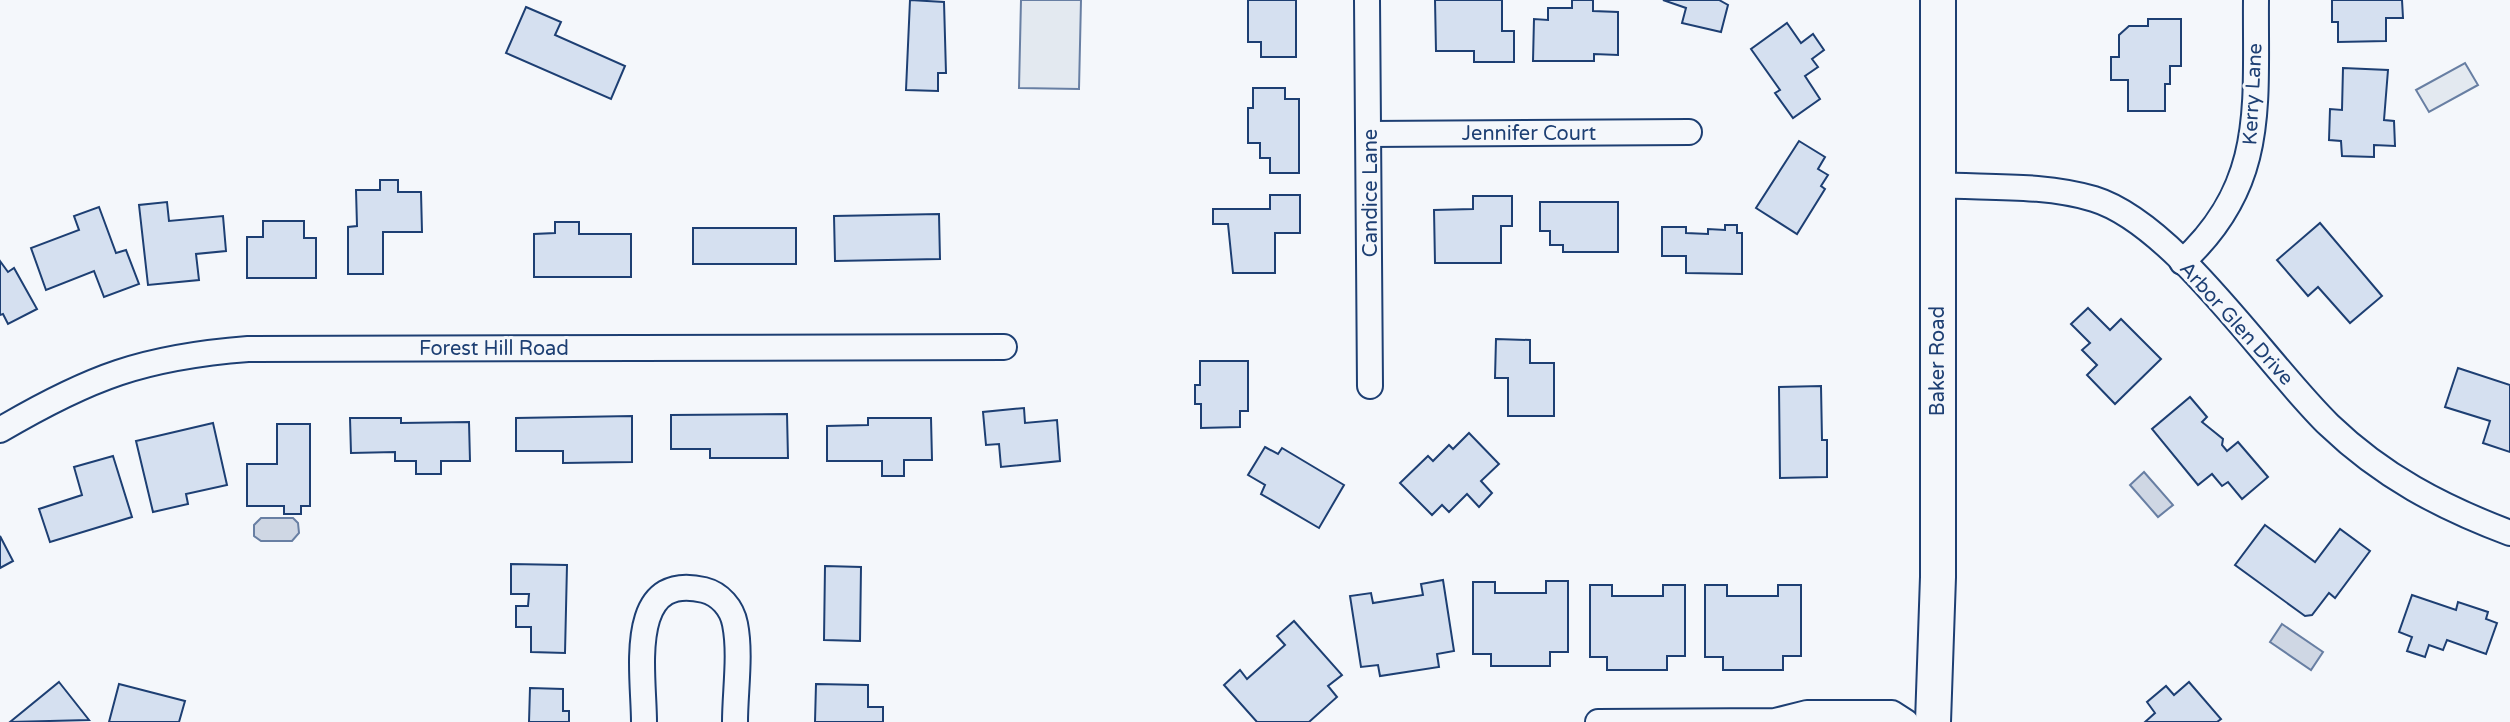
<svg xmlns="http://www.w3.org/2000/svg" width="2510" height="722" font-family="'Varela Round',sans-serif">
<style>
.green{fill:#e3e9f0;stroke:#687fa3;stroke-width:2}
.water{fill:#cfd7e4;stroke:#687fa3;stroke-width:2}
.building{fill:#d5e0f0;stroke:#1d3f73;stroke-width:2}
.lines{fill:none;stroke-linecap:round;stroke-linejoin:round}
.street-casing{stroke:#1d3f73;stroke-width:28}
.secondary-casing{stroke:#1d3f73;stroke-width:38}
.street{stroke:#f4f7fb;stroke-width:24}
.secondary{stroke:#f4f7fb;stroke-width:34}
.labels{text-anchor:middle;stroke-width:6;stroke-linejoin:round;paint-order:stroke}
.street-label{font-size:20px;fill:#1d3f73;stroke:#f4f7fb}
</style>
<rect width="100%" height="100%" fill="#f4f7fb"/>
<!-- green -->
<g class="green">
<path d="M1021,0h60l-2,89 -60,-1z"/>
<path d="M2465,63l13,22 -49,27 -13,-22z"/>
</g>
<!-- water -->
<g class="water">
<path d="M2144,472l29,33 -15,12 -28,-32z"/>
<path d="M261,518h32l5,5 1,10 -7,8h-31l-7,-5v-11z"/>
<path d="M2282,624l41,28 -12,18 -41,-28z"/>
</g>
<!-- building -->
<g class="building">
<path d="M910,0l34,2 2,71h-8v18l-32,-1z"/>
<path d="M1248,0h48v57h-35v-15h-13z"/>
<path d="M1435,0h67v31h12v31h-40v-11h-38z"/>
<path d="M1572,0h21v11l25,1v43l-24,-1v7h-61l1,-42 14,1v-12h24z"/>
<path d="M1663,0h56l9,5 -7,27 -39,-9 4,-15z"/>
<path d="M2332,0h70l1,18h-17v23l-48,1v-20h-6z"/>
<path d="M526,7l35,15 -6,13 70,31 -14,33 -105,-46z"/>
<path d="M2148,19h33v47h-11v18h-5v27h-37v-31h-17v-23h8v-22l10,-9h19z"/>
<path d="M1787,23l14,20 12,-9 11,16 -12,9 6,8 -13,9 15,23 -27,19 -18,-25 5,-3 -29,-41z"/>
<path d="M2343,68l45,2 -4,50 10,1 1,25 -21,-1v12l-32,-1 -1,-15 -12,-1 1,-31 12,1z"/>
<path d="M1253,88h32v11h14v74h-29v-15h-10v-15h-12v-35h5z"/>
<path d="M1799,141l26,16 -7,12 10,6 -7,11 4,3 -28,45 -41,-26z"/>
<path d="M380,180h18v12h23l1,40h-39v42h-35v-47l9,-1 -1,-36h24z"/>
<path d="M1270,195h30v38h-25v40h-42l-5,-49h-15v-15h57z"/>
<path d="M1473,196h39v30h-11v37h-66l-1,-53 39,-1z"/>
<path d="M167,202l2,19 54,-5 3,35 -30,3 3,26 -51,5 -9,-80z"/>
<path d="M1540,202h78v50h-55v-7h-13v-14h-10z"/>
<path d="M99,207l17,46 10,-3 13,34 -35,13 -10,-26 -48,19 -15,-42 48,-18 -5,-14z"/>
<path d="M939,214l1,45 -105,2 -1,-45z"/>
<path d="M263,221h41v17h12v40h-69v-41h16z"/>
<path d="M555,222h24v12h52v43h-97v-43l21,-1z"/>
<path d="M2320,223l62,73 -32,27 -32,-36 -10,9 -31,-36z"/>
<path d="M1725,225h12v8h5v41l-56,-1v-17h-24v-29h24v6l22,1v-5l17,1z"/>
<rect x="693" y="228" width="103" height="36"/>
<path d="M0,261l8,11 6,-4 23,41 -29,15 -5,-10 -3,1z"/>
<path d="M2088,308l22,22 11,-11 40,40 -46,45 -28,-29 10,-10 -15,-15 8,-7 -19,-19z"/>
<path d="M1496,339l34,1v23h24v53h-46v-38h-13z"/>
<path d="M1200,361h48v50h-8v16l-39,1v-24h-6v-19h5z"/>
<path d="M2458,368l52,17v67l-27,-9 7,-22 -45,-14z"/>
<path d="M1821,386l1,54h5v37l-47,1 -1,-91z"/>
<path d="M2190,397l17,20 -5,5 21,17 -1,6 5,6 11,-9 30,35 -26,22 -14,-17 -6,4 -10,-12 -14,11 -46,-56z"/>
<path d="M1024,408l1,15 32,-3 3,41 -59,6 -2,-23 -13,1 -3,-33z"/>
<path d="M787,414l1,44h-78v-9h-39v-34z"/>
<path d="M632,416v46l-69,1v-12h-47v-33z"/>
<path d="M350,418h51v5l68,-1 1,39h-29v13h-25v-13h-21v-9l-44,1z"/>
<path d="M868,418h63l1,42h-28v16h-22v-15h-55v-35l41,-1z"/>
<path d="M213,423l14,62 -41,9 2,10 -35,8 -17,-71z"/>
<path d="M277,424h33v82h-9v8h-17v-8h-37v-42h30z"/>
<path d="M1469,433l30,31 -18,17 11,12 -13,14 -12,-13 -18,18 -7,-7 -10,10 -32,-32 28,-27 5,5 16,-16 4,4z"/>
<path d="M1265,447l13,7 4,-6 62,37 -25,43 -58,-34 4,-9 -17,-10z"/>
<path d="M113,456l19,61 -82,25 -11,-33 43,-14 -8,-28z"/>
<path d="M2265,525l50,37 25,-33 30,22 -35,47 -6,-5 -17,22 -7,1 -70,-51z"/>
<path d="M0,536l13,25 -13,7z"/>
<path d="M511,564l56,1 -2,88 -34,-1v-25h-15v-21h12l1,-12h-18z"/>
<path d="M825,566l36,1 -1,74 -36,-1z"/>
<path d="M1443,580l11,71 -17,3 2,13 -59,9 -2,-11 -17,2 -11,-71 21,-3 2,10 50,-8 -2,-11z"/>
<path d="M1546,581h22v71h-18v14h-59v-12h-18v-72h22v11h51z"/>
<path d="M1590,585h22v11h51v-11h22v71h-18v14h-60v-13h-17z"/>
<path d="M1705,585h22v11h51v-11h23v71h-18v14h-60v-13h-18z"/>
<path d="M2412,595l44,15 2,-8 30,10 -2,7 11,4 -11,31 -39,-14 -4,10 -14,-5 -4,12 -18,-6 5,-14 -13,-5z"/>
<path d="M1294,621l48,54 -14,11 9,11 -28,25h-52l-33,-37 16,-15 7,9 38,-34 -8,-9z"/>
<path d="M59,682l30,38 -79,2z"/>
<path d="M2189,682l32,37 -4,3h-72l10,-9 -8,-11 19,-16 8,9z"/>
<path d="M119,684l66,17 -6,21h-70z"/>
<path d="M816,684l52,1v22h15v15h-68z"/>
<path d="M530,688l33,1v22h6v11h-40z"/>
</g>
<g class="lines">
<!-- street casing -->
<g class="street-casing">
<g id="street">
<path d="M1367,0l3,386"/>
<path d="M1370,134l319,-2"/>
<path d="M1936,185c52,3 108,-1 158,14 81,25 172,165 235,226 53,51 112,82 181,108"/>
<path d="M2182,262c85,-78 73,-156 74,-262"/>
<path d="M0,430c90,-53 144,-73 248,-81l756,-2"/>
<path d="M644,722c0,-48 -19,-151 60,-132 16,4 28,18 31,34 6,30 0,68 0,98"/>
<path d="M1598,722l177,-1 32,-8h85l14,9"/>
</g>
</g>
<!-- secondary casing -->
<g class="secondary-casing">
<path id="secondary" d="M1933,722l5,-145v-577"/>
</g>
<!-- street -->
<use href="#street" class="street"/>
<!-- secondary -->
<use href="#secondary" class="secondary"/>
</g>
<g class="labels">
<!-- street labels -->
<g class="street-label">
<text transform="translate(2252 94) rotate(-87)" y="7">Kerry Lane</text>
<text x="1529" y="140">Jennifer Court</text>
<text transform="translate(1370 193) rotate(-90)" y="7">Candice Lane</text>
<text transform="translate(2237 323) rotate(48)" y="7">Arbor Glen Drive</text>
<text x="494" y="355">Forest Hill Road</text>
<text transform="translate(1937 361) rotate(-90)" y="7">Baker Road</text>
</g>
</g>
</svg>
